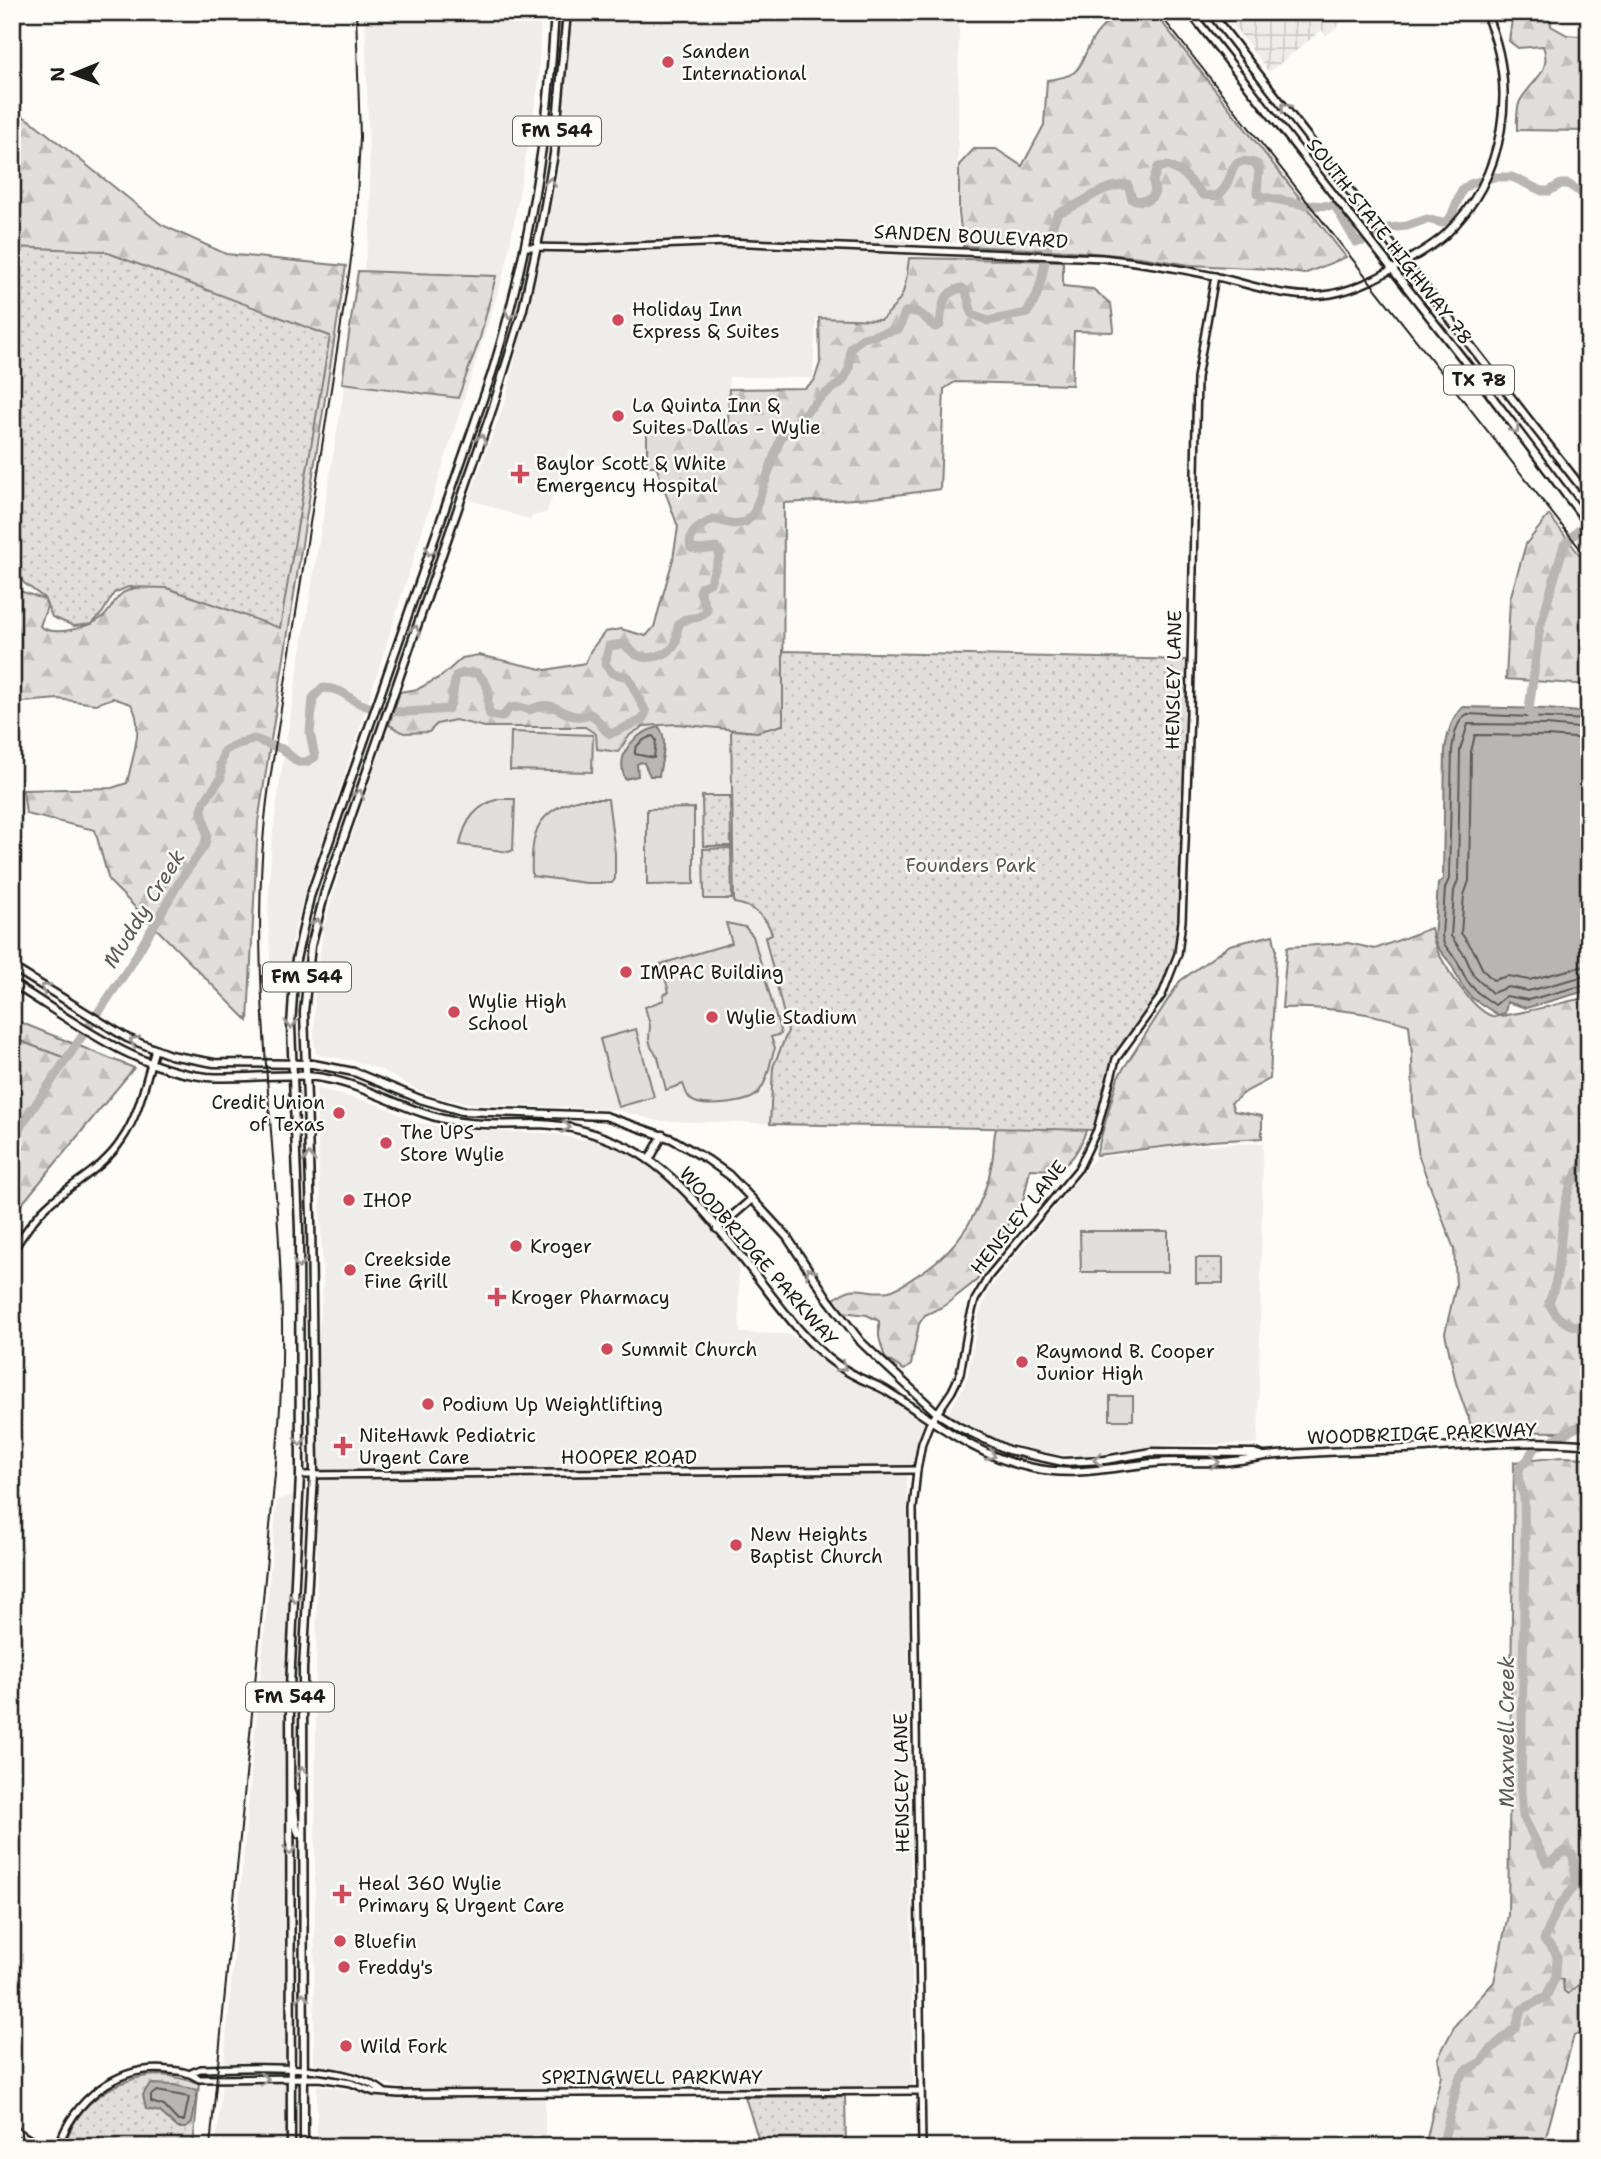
<svg xmlns="http://www.w3.org/2000/svg" width="1601" height="2159" font-family="'Shantell Sans',sans-serif">
<style>
.built{fill:#eeede9}
.industrial{fill:url(#industrial-grid)}
.green{fill:#e0dfdb;stroke:#7e7e7c;stroke-width:2}
.forest{fill:url(#forest-firs);stroke:#7e7e7c;stroke-width:2}
.park{fill:url(#park-dots);stroke:#7e7e7c;stroke-width:2}
.water{fill:#b7b6b2;stroke:#797876;stroke-width:2}
.lines{fill:none;stroke-linecap:round;stroke-linejoin:round}
.shore{stroke:#5a5a58;stroke-width:2}
.stream{stroke:#797876;stroke-width:2}
.river{stroke:#b7b6b2;stroke-width:9}
.tertiary-casing{stroke:#1c1c1c;stroke-width:10}
.secondary-casing{stroke:#1c1c1c;stroke-width:11}
.primary-casing{stroke:#1c1c1c;stroke-width:11}
.tertiary{stroke:#fdfcf7;stroke-width:5}
.secondary{stroke:#fdfcf7;stroke-width:6}
.primary{stroke:#fdfcf7;stroke-width:6}
.rail{stroke:#1c1c1c;stroke-width:2}
.oneway{stroke:#989794}
.poi-dot{fill:#d1495b;stroke:#fdfcf7;stroke-width:2.5}
.labels{text-anchor:middle;stroke-width:5;stroke-linejoin:round;paint-order:stroke}
.shield{fill:#fdfcf7;stroke:#605f5e;stroke-width:2}
.shield-label{font-size:18px;font-weight:bold;fill:#1c1c1c}
.poi-label{font-size:19px;fill:#1c1c1c;stroke:#fdfcf7;text-anchor:start}
.street-label{font-size:19px;fill:#1c1c1c;stroke:#fdfcf7}
.park-label{font-size:19px;fill:#575655;stroke:#fdfcf7}
.water-label{font-size:21px;font-style:italic;fill:#5a5a58;stroke:#fdfcf7}
</style>
<defs>
<pattern id="industrial-grid" width="8" height="8" patternUnits="userSpaceOnUse" patternTransform="scale(1.75)"><rect width="8" height="8" fill="#eeede9"/><path d="M0 4h8M4 0v8" fill="none" stroke="#cccbc7"/></pattern>
<pattern id="forest-firs" width="22" height="20" patternUnits="userSpaceOnUse" patternTransform="scale(1.75)"><rect width="22" height="20" fill="#e0dfdb"/><path d="M5 1l3.5 6h-7zM16 11l3.5 6h-7z" fill="#c0bfbb"/></pattern>
<pattern id="park-dots" width="8" height="8" patternUnits="userSpaceOnUse" patternTransform="scale(1.75)"><rect width="8" height="8" fill="#e0dfdb"/><path d="M2 2h.1M6 6h.1" fill="none" stroke="#c0bfbb" stroke-width="1.8" stroke-linecap="round"/></pattern>
</defs>
<rect width="100%" height="100%" fill="#fdfcf7"/>
<filter id="ink" filterUnits="userSpaceOnUse"><feTurbulence type="fractalNoise" baseFrequency=".0143" numOctaves="2"/><feDisplacementMap in="SourceGraphic" scale="14" xChannelSelector="R" yChannelSelector="G"/><feConvolveMatrix kernelMatrix="1 2 1 2 8 2 1 2 1" color-interpolation-filters="sRGB"/></filter>
<g filter="url(#ink)">
<!-- built -->
<g class="built">
<path d="M365,12h176l-3,76 -32,178 -149,471 -54,161 -11,42 -4,33 -17,-1 -3,-55 3,-68 10,-75 90,-550z"/>
<path d="M572,12h387l-2,230h-48l-3,40 -6,21 -20,17 -64,-2 -3,60 -84,-1v52l-82,2v38l-57,-5 -20,-15 -24,64 -14,3 -2,4 -61,-21 37,-100 52,-226z"/>
<path d="M455,720l30,7h100l11,7v12l34,-11 14,-9 33,-2 54,6 3,172 22,9 14,17 63,197 -174,-4 -46,-12 -138,-5 -34,-6 -25,-9 -34,-19 -27,-9 -39,-7 -2,-12 1,-57 9,-58 16,-55 49,-147 15,8 25,-1 8,-8z"/>
<path d="M316,1088l63,17 37,17 39,8 94,3 33,7 10,-2 37,16 44,29 65,78 2,72 49,1 135,88 -17,57 6,608 -508,3 -58,-21 -33,-5 4,-722 5,-60z"/>
<path d="M1263,1143l-5,301 -92,1 -74,10 -44,-1 -45,-12 -53,-26 -2,-3 15,-25 5,-13 11,-60 11,-27 105,-130 87,-12z"/>
<path d="M294,1494l-8,201 2,452h-72l61,-646z"/>
<path d="M317,2085l75,13 153,1v48h-228z"/>
</g>
<!-- industrial -->
<path class="industrial" d="M1223,12h128l-16,17 -9,6 -4,-5 -53,42z"/>
<!-- green -->
<g class="green">
<path d="M511,732l82,3 -1,37 -82,-2z"/>
<path d="M499,799h16l-2,51 -4,2 -49,-7c4,-23 15,-40 39,-46z"/>
<path d="M580,799h28l7,54v26l-3,4h-26l-54,-7c-2,-42 4,-66 48,-77z"/>
<path d="M694,808v76l-47,1v-76z"/>
<path d="M726,923l19,4 8,9 28,98 -10,3 4,11c-6,15 -6,32 -17,45 -9,11 -51,14 -63,9 -8,-3 -9,-11 -12,-18l-17,6 -8,-33 -7,-10 -2,-8 1,-14 -5,-18 19,-7 -1,-5 6,-3 -8,-28 71,-21z"/>
<path d="M636,1029l18,68 -36,10 -18,-68z"/>
<path d="M1080,1231h88v41h-87z"/>
<rect x="1110" y="1396" width="23" height="24"/>
</g>
<!-- forest -->
<g class="forest">
<path d="M1114,12h40l192,245 -42,17 -33,-5 -81,-4 -50,-8 -69,-6 -108,-5 -4,-33v-48l15,-16h22l26,17 22,-41 3,-45c39,-5 29,-13 46,-41 6,-10 15,-16 21,-27z"/>
<path d="M1513,12h37l1,14 16,9 22,2v94l-72,-1c0,-9 -1,-21 3,-29 11,-20 33,-29 23,-55l-25,2 -9,-7z"/>
<path d="M12,109l23,15 127,101 64,29 120,12 -88,556 -10,199 -139,-140 -14,-51 -69,-16 -3,-24 89,-2 15,-5c5,-25 18,-56 4,-79l-18,-6 -17,6 -38,-5 -46,4v-137l6,2 2,23 29,10 -9,25c14,12 49,1 63,-9 10,-8 11,-22 26,-27 13,-5 29,-5 43,-8l-160,-331z"/>
<path d="M909,258l154,3v25l30,3 18,15 3,25 -2,3 -38,-1 -2,54 -117,-3 -11,7 -4,100 -67,9 -89,5 -1,222 -26,7 -80,-8 -33,2 -14,9 -12,17 -21,-3 -1,-15 -11,-7h-100l-30,-7 -18,4 -8,8 -25,1 -15,-8 11,-33 18,-3 24,-13 20,-18 17,-3 67,15 39,-7 6,-13 14,-18 16,-3 25,7 8,-9 19,-68 5,-32 -22,-61h-9v-35l81,-2 1,-40 76,-1 9,-7 6,-18 -1,-45 62,2c25,-23 24,-29 28,-62z"/>
<path d="M358,271l138,5 -16,62 -22,60 -116,-15z"/>
<path d="M1549,515l40,52v118l-83,-6 4,-80 16,-55z"/>
<path d="M1431,928c2,8 3,19 8,26 9,17 34,56 53,62 12,3 79,-16 97,-19v430l-30,5 -86,-1 -17,-48 -11,-50 11,-48 -2,-36 -35,-92 -6,-42 -1,-60 -3,-30c-42,-14 -83,-18 -127,-17l5,-61 61,-4 27,6z"/>
<path d="M1273,935l3,14 -6,130 -23,12 -16,12 3,8 28,5v22l-52,3 -114,14 22,-78 62,-96 50,-36z"/>
<path d="M12,1019l122,49 -122,148z"/>
<path d="M1000,1120l89,2c-5,15 -13,40 -31,46 -8,3 -20,1 -28,1l-6,29 -47,82 -33,26 -19,9 -6,9 -8,41 -7,5 -19,-12 -6,-21v-16l-12,-6 -24,-3 -10,-12c24,-20 31,-5 56,-9 11,-2 23,-13 33,-19 37,-24 63,-66 70,-110 3,-15 0,-30 8,-42z"/>
<path d="M1562,1457l27,1v576l-15,1 -31,112h-118l16,-72 -3,-17 17,-33 39,-43 14,-67 6,-453z"/>
</g>
<!-- park -->
<g class="park">
<path d="M12,247l91,4 227,85 -50,292 -113,-40 -39,-1 -14,6 -11,19 -11,12 -18,2 -22,-9 -8,-19 -20,-15 -12,-19z"/>
<path d="M783,651l407,9 -12,294 -26,54 -32,46 -23,76 -327,-6 3,-57 15,-36 -23,-94 7,-3c-5,-17 -20,-29 -38,-31l-3,-173 26,2 26,-7z"/>
<path d="M702,796h28l1,50h-28z"/>
<path d="M731,848l1,51h-28l-1,-50z"/>
<rect x="1196" y="1258" width="27" height="25"/>
<path d="M157,2075l14,1 28,7 -6,64 -125,-2 -2,-4c13,-40 51,-63 91,-66z"/>
<path d="M845,2096l1,51h-85l-16,-50z"/>
</g>
<!-- water -->
<g class="water">
<path d="M1463,707l84,2 42,4v277l-63,18 -19,-6 -2,11 -7,2 -26,-17 -11,-14 -10,-20 -13,-16 -4,-10 4,-54 5,-5 2,-130c3,-16 6,-31 18,-42z"/>
<path d="M659,727c10,13 2,34 0,49h-9l-6,-13 -3,-1 -4,2 1,12 -13,3c-10,-26 9,-46 34,-52z"/>
<path d="M152,2084l22,1 24,5 -6,33 -6,5h-8l-18,-16 -14,-3 -3,-14 4,-7z"/>
</g>
<g class="lines">
<!-- shore -->
<g class="shore">
<path d="M1589,720l-122,-6c-11,7 -13,23 -15,35l-3,130 -4,9 -3,48 2,8 13,17 10,20 10,11 18,13 11,-9 22,4 61,-16"/>
<path d="M1589,729l-42,-4 -79,-1 -8,26 -2,130 -4,11 -3,45 14,20 9,20 18,17 16,-6 20,4 61,-16"/>
<path d="M653,736l3,4 -2,18 -19,-4c-2,-8 10,-16 18,-18z"/>
<path d="M1589,739l-43,-3 -71,-1 -4,17 -2,129 -5,14 -3,38 13,18 9,19 10,10 15,-4 21,4 60,-15"/>
<path d="M157,2091l32,6 -5,24h-6l-14,-15 -13,-4v-7z"/>
</g>
<!-- stream -->
<g class="stream">
<path d="M12,1038l56,21"/>
<path d="M1556,1976l7,4 1,11 4,3 16,-14h5"/>
</g>
<!-- river -->
<g class="river">
<path d="M1533,719l-4,-10 11,-82 24,-82 18,-18 7,-13"/>
<path d="M12,1139l118,-173 51,-87 24,-34 2,-10 -5,-25 2,-8 17,-24v-15l3,-12 11,-6 19,-6 28,10 16,13h8l9,-5 -5,-24 3,-35 9,-10c22,1 22,8 39,16 27,12 59,7 87,5l3,-6 5,-27 7,-3h14c20,20 6,22 13,42l12,2 8,-9 10,-1 10,3c30,-15 31,14 60,4 10,5 10,14 20,20l32,-14 4,-8 -18,-35 -16,-4 -7,-9 4,-18 15,-2c4,3 8,9 13,11 11,6 35,0 39,-13 2,-7 -1,-16 6,-21 10,-6 16,1 25,-11l-7,-18 1,-5 9,-4 10,-28 -4,-7 -16,2 -9,-2c-4,-17 9,-21 22,-29l21,5 12,-2 8,-9 27,-76 40,-40 22,-16 6,-12 2,-22 12,-9 36,-9 6,-17c16,-3 18,5 30,15l5,-2c2,-18 2,-33 22,-37l4,3 6,23 16,7 39,-8c21,-27 15,-69 31,-100 26,-8 42,-29 70,-28l4,14c9,3 19,3 23,-7l-2,-11 5,-14 10,-1 16,8 19,21 13,1c21,-11 8,-43 39,-33l4,7 -2,23 6,4 43,8 29,1 21,36 7,-1 25,-13 19,-2 20,-7 15,4 8,-4 12,-29 8,-6 24,-7h18l30,14h7l12,-7h7l21,14"/>
<path d="M1589,1151c-3,13 -13,21 -18,33 -14,38 -6,81 -22,118 6,19 22,24 40,28"/>
<path d="M1442,2147l16,-66 7,-10 16,-9 10,-13 25,-22 5,-17 25,-13 10,-21 1,-19 -3,-7 -10,-10 14,-33 18,-22 -3,-30 -8,-4 -13,10 -6,1 -23,-46 -2,-25 4,-241 -1,-54 -6,-18 2,-12 7,-5 7,-13c22,-8 34,-18 55,-26"/>
</g>
<!-- tertiary casing -->
<g class="tertiary-casing">
<g id="tertiary">
<path d="M525,247l62,1 140,-6 375,16c38,4 75,10 112,18 38,9 78,25 117,18 27,-5 50,-18 74,-32"/>
<path d="M12,1252c11,-17 22,-34 36,-47 25,-23 54,-35 73,-64 19,-27 24,-60 34,-91"/>
<path d="M300,1475l617,-5"/>
<path d="M191,2073l9,-4c49,-1 145,-8 184,23"/>
<path d="M12,2128l17,11 29,8"/>
<path d="M58,2147c16,-47 59,-83 111,-77 11,1 20,2 30,9l120,-1 32,5 23,9 25,2 522,-3"/>
<path d="M922,2147l-9,-638 4,-39 5,-27 7,-18 23,-34 8,-17 9,-52 6,-22 14,-24 90,-108 18,-38 19,-71 46,-64 16,-41 4,-33 8,-208 7,-335 18,-102"/>
</g>
</g>
<!-- secondary casing -->
<g class="secondary-casing">
<g id="secondary">
<path d="M1405,262c13,-8 28,-16 40,-27 61,-58 74,-148 40,-223"/>
<path d="M12,967l115,71 43,17 44,8 99,1 41,8 66,27 42,12 143,5 67,23 36,21 21,15 23,24 35,38 41,62 33,43 21,20 55,51 22,14 49,23 55,12 42,-2 47,-8 102,1 9,3"/>
<path d="M12,983c61,38 121,86 195,94 40,3 82,-6 121,2 46,9 85,37 132,43 27,4 53,2 79,2 32,1 63,11 92,25 63,32 123,130 171,184 15,17 34,33 54,43 10,6 22,9 31,15 49,31 87,65 146,77 41,9 79,-1 121,-5 23,-2 46,0 69,-1 15,-1 29,-4 43,-6 46,-5 94,-5 140,-7 60,-3 123,-11 183,-4"/>
<path d="M649,1160l14,-25"/>
<path d="M717,1229l35,-30"/>
</g>
</g>
<!-- primary casing -->
<g class="primary-casing">
<g id="primary">
<path d="M1190,12l284,361 115,152"/>
<path d="M1210,12l379,485"/>
<path d="M291,1792c6,14 1,28 8,42l3,1"/>
<path d="M291,2147l-1,-460 10,-212 -1,-245 -8,-204 4,-62 15,-67 182,-524c37,-121 56,-235 63,-361"/>
<path d="M304,2147l-1,-478 11,-195 -3,-257 -7,-205 7,-66 14,-54 168,-485 30,-98 18,-82 13,-73 13,-142"/>
</g>
</g>
<!-- tertiary -->
<use href="#tertiary" class="tertiary"/>
<!-- secondary -->
<use href="#secondary" class="secondary"/>
<!-- primary -->
<use href="#primary" class="primary"/>
<!-- rail -->
<g class="rail">
<path d="M1158,12l431,548"/>
<path d="M210,2147c17,-182 37,-364 53,-547 7,-79 17,-159 19,-239 3,-192 -40,-384 -13,-575l81,-519 6,-49 4,-81 -4,-125"/>
</g>
</g>
<!-- one-way arrows -->
<defs><path id="oneway-chevron" d="M-2-3.5L2.5 0L-2 3.5" fill="none" stroke-width="1.6" stroke-linecap="round" stroke-linejoin="round" transform="scale(1.75)"/></defs>
<g class="oneway">
<use href="#oneway-chevron" transform="translate(1285 107) rotate(-128)"/>
<use href="#oneway-chevron" transform="translate(550 182) rotate(-81)"/>
<use href="#oneway-chevron" transform="translate(510 314) rotate(106)"/>
<use href="#oneway-chevron" transform="translate(1515 429) rotate(52)"/>
<use href="#oneway-chevron" transform="translate(481 439) rotate(-71)"/>
<use href="#oneway-chevron" transform="translate(430 551) rotate(109)"/>
<use href="#oneway-chevron" transform="translate(415 630) rotate(-71)"/>
<use href="#oneway-chevron" transform="translate(359 794) rotate(-71)"/>
<use href="#oneway-chevron" transform="translate(317 923) rotate(-75)"/>
<use href="#oneway-chevron" transform="translate(45 988) rotate(-148)"/>
<use href="#oneway-chevron" transform="translate(291 1024) rotate(90)"/>
<use href="#oneway-chevron" transform="translate(134 1041) rotate(-155)"/>
<use href="#oneway-chevron" transform="translate(566 1127) rotate(8)"/>
<use href="#oneway-chevron" transform="translate(309 1158) rotate(-92)"/>
<use href="#oneway-chevron" transform="translate(299 1264) rotate(90)"/>
<use href="#oneway-chevron" transform="translate(810 1272) rotate(-123)"/>
<use href="#oneway-chevron" transform="translate(842 1367) rotate(33)"/>
<use href="#oneway-chevron" transform="translate(300 1441) rotate(89)"/>
<use href="#oneway-chevron" transform="translate(991 1455) rotate(23)"/>
<use href="#oneway-chevron" transform="translate(1098 1460) rotate(176)"/>
<use href="#oneway-chevron" transform="translate(1215 1462)"/>
<use href="#oneway-chevron" transform="translate(295 1598) rotate(93)"/>
<use href="#oneway-chevron" transform="translate(302 1772) rotate(-90)"/>
<use href="#oneway-chevron" transform="translate(290 1850) rotate(90)"/>
<use href="#oneway-chevron" transform="translate(303 1997) rotate(-90)"/>
<use href="#oneway-chevron" transform="translate(264 2079) rotate(-1)"/>
</g>
</g>
<!-- markers -->
<g class="poi-dot">
<circle cx="668" cy="62" r="7"/>
<circle cx="618" cy="320" r="7"/>
<circle cx="618" cy="416" r="7"/>
<path d="M516.5 463.5h7v7h7v7h-7v7h-7v-7h-7v-7h7z"/>
<circle cx="626" cy="972" r="7"/>
<circle cx="454" cy="1012" r="7"/>
<circle cx="712" cy="1017" r="7"/>
<circle cx="339" cy="1113" r="7"/>
<circle cx="386" cy="1143" r="7"/>
<circle cx="349" cy="1200" r="7"/>
<circle cx="516" cy="1246" r="7"/>
<circle cx="350" cy="1270" r="7"/>
<path d="M493.5 1286.5h7v7h7v7h-7v7h-7v-7h-7v-7h7z"/>
<circle cx="607" cy="1349" r="7"/>
<circle cx="1022" cy="1362" r="7"/>
<circle cx="428" cy="1404" r="7"/>
<path d="M339.5 1435.5h7v7h7v7h-7v7h-7v-7h-7v-7h7z"/>
<circle cx="736" cy="1545" r="7"/>
<path d="M338.5 1883.5h7v7h7v7h-7v7h-7v-7h-7v-7h7z"/>
<circle cx="340" cy="1941" r="7"/>
<circle cx="344" cy="1967" r="7"/>
<circle cx="346" cy="2046" r="7"/>
</g>
<g class="labels">
<!-- shield labels -->
<g class="shield">
<rect x="513" y="116.5" width="88" height="29" rx="5"/>
<rect x="1444" y="365.5" width="70" height="29" rx="5"/>
<rect x="263" y="962.5" width="88" height="29" rx="5"/>
<rect x="246" y="1682.5" width="88" height="29" rx="5"/>
</g>
<g class="shield-label">
<text x="557" y="137">FM 544</text>
<text x="1479" y="386">TX 78</text>
<text x="307" y="983">FM 544</text>
<text x="290" y="1703">FM 544</text>
</g>
<!-- poi labels -->
<g class="poi-label">
<text x="682" y="58">Sanden<tspan x="682" dy="22">International</tspan></text>
<text x="632" y="316">Holiday Inn<tspan x="632" dy="22">Express &amp; Suites</tspan></text>
<text x="632" y="412">La Quinta Inn &amp;<tspan x="632" dy="22">Suites Dallas - Wylie</tspan></text>
<text x="536" y="470">Baylor Scott &amp; White<tspan x="536" dy="22">Emergency Hospital</tspan></text>
<text x="640" y="979">IMPAC Building</text>
<text x="468" y="1008">Wylie High<tspan x="468" dy="22">School</tspan></text>
<text x="726" y="1024">Wylie Stadium</text>
<text x="325" y="1109" text-anchor="end">Credit Union<tspan x="325" dy="22">of Texas</tspan></text>
<text x="400" y="1139">The UPS<tspan x="400" dy="22">Store Wylie</tspan></text>
<text x="363" y="1207">IHOP</text>
<text x="530" y="1253">Kroger</text>
<text x="364" y="1266">Creekside<tspan x="364" dy="22">Fine Grill</tspan></text>
<text x="511" y="1304">Kroger Pharmacy</text>
<text x="621" y="1356">Summit Church</text>
<text x="1036" y="1358">Raymond B. Cooper<tspan x="1036" dy="22">Junior High</tspan></text>
<text x="442" y="1411">Podium Up Weightlifting</text>
<text x="359" y="1442">NiteHawk Pediatric<tspan x="359" dy="22">Urgent Care</tspan></text>
<text x="750" y="1541">New Heights<tspan x="750" dy="22">Baptist Church</tspan></text>
<text x="358" y="1890">Heal 360 Wylie<tspan x="358" dy="22">Primary &amp; Urgent Care</tspan></text>
<text x="354" y="1948">Bluefin</text>
<text x="358" y="1974">Freddy's</text>
<text x="360" y="2053">Wild Fork</text>
</g>
<!-- street labels -->
<g class="street-label">
<text transform="translate(971 236) rotate(3)" y="7">SANDEN BOULEVARD</text>
<text transform="translate(1390 241) rotate(52)" y="7">SOUTH STATE HIGHWAY 78</text>
<text transform="translate(1173 680) rotate(-89)" y="7">HENSLEY LANE</text>
<text transform="translate(1018 1217) rotate(-51)" y="7">HENSLEY LANE</text>
<text transform="translate(759 1256) rotate(49)" y="7">WOODBRIDGE PARKWAY</text>
<text transform="translate(1422 1433) rotate(-2)" y="7">WOODBRIDGE PARKWAY</text>
<text x="629" y="1464">HOOPER ROAD</text>
<text transform="translate(901 1783) rotate(-91)" y="7">HENSLEY LANE</text>
<text x="652" y="2084">SPRINGWELL PARKWAY</text>
</g>
<!-- park labels -->
<g class="park-label">
<text x="971" y="872">Founders Park</text>
</g>
<!-- water labels -->
<g class="water-label">
<text transform="translate(144 909) rotate(-58)" y="7">Muddy Creek</text>
<text transform="translate(1507 1732) rotate(-90)" y="7">Maxwell Creek</text>
</g>
</g>
<!-- margin -->
<rect width="1601" height="2159" fill="none" stroke="#fdfcf7" stroke-width="42"/>
<rect x="21" y="21" width="1559" height="2117" fill="none" stroke="#1c1c1c" stroke-width="2.5" filter="url(#ink)"/>
<!-- north arrow -->
<g transform="translate(74 74) rotate(269)" stroke="#fdfcf7" stroke-width="5" paint-order="stroke">
<path d="M0-5L12 26L0 18L-12 26Z" fill="#1c1c1c"/>
<text y="-10" font-size="19" font-weight="bold" text-anchor="middle" fill="#1c1c1c">N</text>
</g>
</svg>
